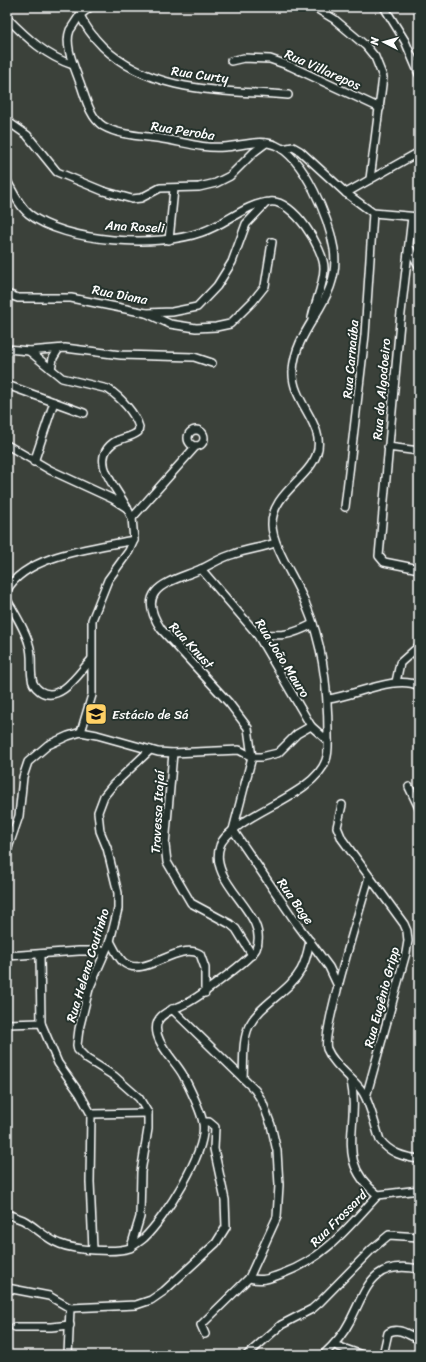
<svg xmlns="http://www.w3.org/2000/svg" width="426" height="1362" font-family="Sriracha,sans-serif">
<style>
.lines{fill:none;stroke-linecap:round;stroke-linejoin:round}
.minor-casing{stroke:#fff;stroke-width:10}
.minor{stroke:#26332d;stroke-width:7}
.labels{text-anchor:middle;stroke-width:4;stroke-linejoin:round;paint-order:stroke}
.street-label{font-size:13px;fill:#fff;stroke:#26332d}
.poi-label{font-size:13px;fill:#fff;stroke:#26332d;text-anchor:start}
</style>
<rect width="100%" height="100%" fill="#3b413a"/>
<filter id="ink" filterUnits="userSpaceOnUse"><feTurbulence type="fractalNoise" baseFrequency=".025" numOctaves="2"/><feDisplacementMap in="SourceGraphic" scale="8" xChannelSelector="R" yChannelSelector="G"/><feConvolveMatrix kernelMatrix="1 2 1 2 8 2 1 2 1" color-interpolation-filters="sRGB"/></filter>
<g filter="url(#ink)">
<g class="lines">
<!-- minor casing -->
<g class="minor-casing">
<g id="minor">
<path d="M90,7l-10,8c6,13 13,22 23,32 49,47 121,43 185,48"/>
<path d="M314,7l20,12 32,27 9,11 8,20 -13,102"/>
<path d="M384,7l21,34 14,33"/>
<path d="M7,18c20,20 39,38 66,47"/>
<path d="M231,61l13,-3 26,1 20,7 90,42"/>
<path d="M7,121l20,14 30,37 46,19 29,8 9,-1 19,-10 39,-1 17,-4 14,-7 24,-24 12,-9"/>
<path d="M282,149l11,-2 7,4 46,42 27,20 46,4"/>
<path d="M7,181c6,11 12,25 22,33 37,29 129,34 173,18 25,-8 42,-28 68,-30 23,-3 54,47 54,66 0,17 -9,34 -12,50"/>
<path d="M346,193l73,-41"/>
<path d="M412,217l-12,105 -21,234 5,6 35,7"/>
<path d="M169,240l5,-51"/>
<path d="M409,247l10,19"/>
<path d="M7,294l11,4h53l75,15 26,-1 25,-5 20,-21 15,-24 14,-38 20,-21"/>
<path d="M146,313l24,11 26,4 20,-1 14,-3 23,-23 12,-15 7,-44"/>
<path d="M7,349l22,2 36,-3 56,7 73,2 18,6"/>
<path d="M29,351l33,27 46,11c12,8 27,24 31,38l-1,5c-8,6 -18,6 -25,11 -24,18 4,45 14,65"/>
<path d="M51,369l2,-11 5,-8"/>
<path d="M7,385l77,28"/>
<circle cx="196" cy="438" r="8"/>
<path d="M7,445l43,25 63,29 14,9 5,10 2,22 -5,11 -21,29 -16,40v75l-11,37"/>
<path d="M388,447l31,4"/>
<path d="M34,462l20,-60"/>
<path d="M345,507l20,-172 8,-122"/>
<path d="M132,518l64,-72"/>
<path d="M201,569l56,65 54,92 17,15"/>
<path d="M7,590c20,-36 89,-42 127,-50"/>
<path d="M7,600c8,14 18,29 22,44 4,12 1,23 3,34 0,6 4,10 8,13 20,13 39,-18 51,-31"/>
<path d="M257,634c26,2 32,2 56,-10"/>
<path d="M396,682l4,-19 19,-17"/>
<path d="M328,699c26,-3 68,-25 91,-13"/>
<path d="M173,753l-8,92 2,17 24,41 39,21 6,5 16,26"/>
<path d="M409,787l10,21"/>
<path d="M342,805l-5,22 5,12 62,85 3,7 1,10 -2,12 -40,144"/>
<path d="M233,830l19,-73 -4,-29 -19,-25 -68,-74c-28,-42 10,-47 40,-60 11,-5 21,-12 33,-15 14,-5 27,-6 41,-11"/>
<path d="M233,830l64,94 32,43 9,19"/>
<path d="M7,851l12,-35 4,-39 5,-15 20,-17 20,-9 13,-4 16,3 61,17 15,1 66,-3 13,7h9l17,-4 19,-19 14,-8"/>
<path d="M369,877c-7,26 -48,156 -42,172 7,17 25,28 35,42 8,11 13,35 18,49 10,13 23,17 39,19"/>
<path d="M110,941c4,7 7,15 13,21 21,18 54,-21 77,-8l5,14v25"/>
<path d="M40,954l1,69"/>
<path d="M7,956l72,-5h25"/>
<path d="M172,1009l83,81 7,11 9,24 6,26 2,34 -2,32 -28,61 -48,47 4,9"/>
<path d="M7,1024l34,-1 17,40 22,31 11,20 -1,68 3,67"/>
<path d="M243,1078c1,-17 -1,-37 6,-52 12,-23 40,-34 52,-56 5,-9 7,-20 9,-29"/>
<path d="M351,1081c10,46 -18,79 27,114"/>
<path d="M91,1114l57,-1"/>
<path d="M378,1195l41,-5"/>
<path d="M7,1214c5,2 11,4 16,6 13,7 23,19 37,24 15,6 55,9 70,4 3,-2 12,-8 14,-10 20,-19 64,-87 59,-115 -2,-13 -14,-36 -20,-48 -8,-15 -33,-36 -25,-54 5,-10 20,-13 29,-18 12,-6 64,-44 69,-54 15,-35 -49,-65 -36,-103 2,-8 11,-14 17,-19 25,-20 79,-37 89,-67 3,-8 2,-18 2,-26 0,-43 -5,-90 -22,-129 -8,-22 -34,-59 -34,-80 -1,-31 37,-46 45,-72 9,-28 -26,-52 -24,-82 2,-46 49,-70 41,-122 -5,-30 -29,-91 -59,-104 -16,-6 -35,1 -51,2 -21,2 -41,-5 -61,-8 -18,-3 -43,-3 -60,-13 -14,-9 -18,-31 -24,-46 -5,-14 -15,-35 -9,-50 1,-1 9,-14 10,-15"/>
<path d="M131,1247l9,-30 1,-45 7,-43v-16l-9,-15 -25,-22 -27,-17 -9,-9 -1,-5 2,-16 10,-40 21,-48 8,-32v-16l-11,-45 -7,-17 -2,-19 6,-16 9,-11 37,-35"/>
<path d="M249,1278c13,4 22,0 35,-5 41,-15 65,-47 94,-78"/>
<path d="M7,1288l42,8 21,12 66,-3 15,-5 13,-9 52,-48 10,-16 -1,-27 -11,-51 1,-22 -6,-5h-6"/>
<path d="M15,1327h36l19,-2"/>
<path d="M334,1345l28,10"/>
<path d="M68,1355l2,-47"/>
<path d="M247,1355l34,-30 31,-16 8,-7 52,-53 17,-14 30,2"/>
<path d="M323,1355c11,-10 20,-20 27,-34 18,-35 22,-61 69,-52"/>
<path d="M383,1355l5,-22c10,-7 21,2 31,7"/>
</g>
</g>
<!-- minor -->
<use href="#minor" class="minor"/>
</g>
</g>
<!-- icons -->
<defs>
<g id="university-square" transform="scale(1.15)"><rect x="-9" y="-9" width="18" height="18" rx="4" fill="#ffd166" stroke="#26332d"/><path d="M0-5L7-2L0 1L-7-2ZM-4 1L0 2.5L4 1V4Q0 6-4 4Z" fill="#111"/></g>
</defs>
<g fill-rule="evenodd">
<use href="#university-square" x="96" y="714"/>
</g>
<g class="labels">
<!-- street labels -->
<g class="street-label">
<text transform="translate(323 69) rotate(24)" y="5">Rua Villarepos</text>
<text transform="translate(200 74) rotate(8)" y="5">Rua Curty</text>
<text transform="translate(183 130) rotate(9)" y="5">Rua Peroba</text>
<text transform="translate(135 226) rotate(3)" y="5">Ana Roseli</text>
<text transform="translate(120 294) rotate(11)" y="5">Rua Diana</text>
<text transform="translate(350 359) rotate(-85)" y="5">Rua Carnaúba</text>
<text transform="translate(381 389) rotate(-85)" y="5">Rua do Algodoeiro</text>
<text transform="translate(192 645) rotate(47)" y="5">Rua Knust</text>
<text transform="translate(283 658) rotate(58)" y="5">Rua João Mauro</text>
<text transform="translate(157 812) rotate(-87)" y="5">Travessa Itajaí</text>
<text transform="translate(296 901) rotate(55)" y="5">Rua Bage</text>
<text transform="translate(87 965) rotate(-73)" y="5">Rua Helena Coutinho</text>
<text transform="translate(381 997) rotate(-75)" y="5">Rua Eugênio Gripp</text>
<text transform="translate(338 1218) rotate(-45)" y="5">Rua Frossard</text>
</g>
<!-- poi labels -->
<g class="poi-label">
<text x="112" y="719">Estácio de Sá</text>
</g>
</g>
<!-- margin -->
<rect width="426" height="1362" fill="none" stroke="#26332d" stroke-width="24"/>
<rect x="12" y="12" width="402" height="1338" fill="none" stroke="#fff" stroke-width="1.5" filter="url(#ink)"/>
<!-- north arrow -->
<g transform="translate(384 42) rotate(276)" stroke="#26332d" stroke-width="3" paint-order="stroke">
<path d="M0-3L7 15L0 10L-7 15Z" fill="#ffffff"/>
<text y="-6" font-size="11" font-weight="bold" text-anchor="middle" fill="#ffffff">N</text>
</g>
</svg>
